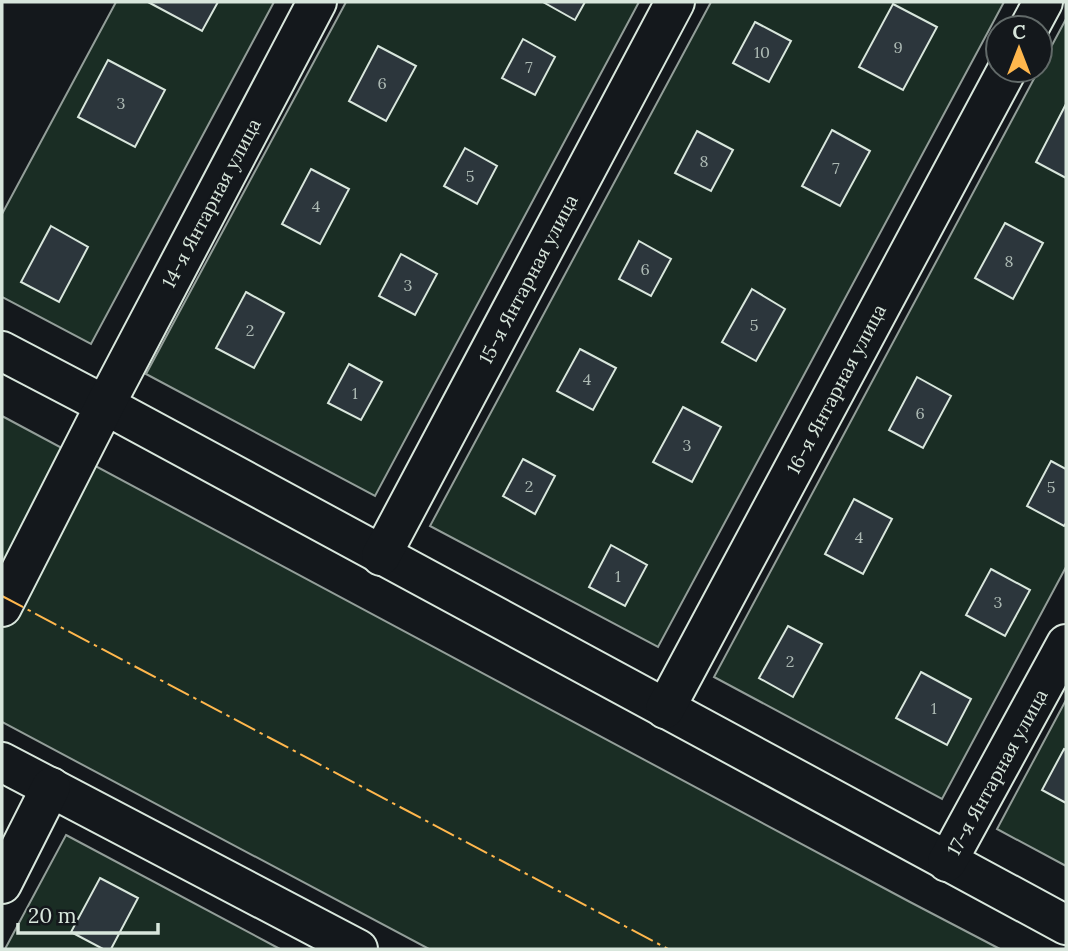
<svg xmlns="http://www.w3.org/2000/svg" width="1068" height="951" font-family="Lora,serif">
<style>
.green{fill:#1a2d24;stroke:#939e99;stroke-width:2}
.building{fill:#2c363c;stroke:#d8e6dc;stroke-width:2}
.lines{fill:none;stroke-linecap:round;stroke-linejoin:round}
.minor-casing{stroke:#d8e6dc;stroke-width:42}
.minor{stroke:#14181c;stroke-width:38}
.power{stroke:#ffb74d;stroke-width:2;stroke-dasharray:24 5 3.5 5;stroke-linecap:butt}
.labels{text-anchor:middle;stroke-width:5;stroke-linejoin:round;paint-order:stroke}
.number-label{font-size:16px;fill:#adbab4}
.street-label{font-size:19px;fill:#d8e6dc;stroke:#14181c}
</style>
<rect width="100%" height="100%" fill="#14181c"/>
<!-- green -->
<g class="green">
<path d="M116,2h158l-183,342 -89,-47v-83z"/>
<path d="M346,2h293l-264,494 -229,-122z"/>
<path d="M711,2h293l-346,645 -228,-121z"/>
<path d="M1066,19v548l-124,232 -228,-122z"/>
<path d="M2,416l908,486 90,47h-571l-427,-227z"/>
<path d="M1066,700v166l-69,-37z"/>
<path d="M66,835l214,114h-275z"/>
</g>
<!-- building -->
<g class="building">
<path d="M148,2h70l-16,29z"/>
<path d="M543,2h42l-10,18z"/>
<path d="M893,4l44,23 -34,63 -44,-23z"/>
<path d="M755,22l36,19 -22,41 -36,-19z"/>
<path d="M523,39l32,18 -20,38 -33,-17z"/>
<path d="M378,46l38,20 -30,55 -37,-20z"/>
<path d="M108,60l57,30 -30,57 -57,-30z"/>
<path d="M1066,104v74l-30,-16z"/>
<path d="M832,130l38,21 -30,55 -38,-20z"/>
<path d="M697,131l36,19 -22,41 -36,-18z"/>
<path d="M465,148l32,18 -20,38 -33,-18z"/>
<path d="M311,169l38,20 -29,55 -38,-20z"/>
<path d="M1005,223l38,20 -30,56 -38,-21z"/>
<path d="M51,226l37,21 -29,55 -38,-20z"/>
<path d="M639,241l32,18 -20,37 -32,-17z"/>
<path d="M401,254l36,20 -22,41 -36,-19z"/>
<path d="M752,289l33,20 -29,52 -34,-19z"/>
<path d="M246,292l38,21 -30,55 -38,-20z"/>
<path d="M580,349l36,19 -23,42 -36,-19z"/>
<path d="M349,364l33,18 -21,38 -33,-17z"/>
<path d="M917,377l34,19 -28,52 -34,-18z"/>
<path d="M683,407l38,20 -29,55 -39,-20z"/>
<path d="M523,459l32,17 -20,38 -32,-18z"/>
<path d="M1051,461l15,8v54l-2,3 -37,-20z"/>
<path d="M854,499l38,20 -29,55 -38,-20z"/>
<path d="M611,545l36,20 -22,41 -36,-19z"/>
<path d="M991,569l39,21 -25,46 -39,-21z"/>
<path d="M788,626l34,18 -29,53 -34,-19z"/>
<path d="M921,672l50,27 -24,46 -51,-27z"/>
<path d="M1064,749l2,1v53l-24,-13z"/>
<path d="M100,878l38,20 -27,51h-8l-32,-17z"/>
</g>
<g class="lines">
<!-- minor casing -->
<g class="minor-casing">
<g id="minor">
<path d="M1029,28l14,-26"/>
<path d="M2,351l103,54 961,520"/>
<path d="M381,556l294,-554"/>
<path d="M2,607l103,-202 212,-403"/>
<path d="M665,709l342,-639"/>
<path d="M2,762l356,187"/>
<path d="M947,862l119,-218"/>
<path d="M2,884l49,-97"/>
</g>
</g>
<!-- minor -->
<use href="#minor" class="minor"/>
<!-- power -->
<path class="power" d="M2,596l666,353"/>
</g>
<g class="labels">
<!-- number labels -->
<g class="number-label">
<text x="898" y="53">9</text>
<text x="762" y="58">10</text>
<text x="529" y="73">7</text>
<text x="382" y="89">6</text>
<text x="121" y="109">3</text>
<text x="704" y="167">8</text>
<text x="836" y="174">7</text>
<text x="470" y="182">5</text>
<text x="316" y="212">4</text>
<text x="1009" y="267">8</text>
<text x="645" y="275">6</text>
<text x="408" y="291">3</text>
<text x="754" y="331">5</text>
<text x="250" y="336">2</text>
<text x="587" y="385">4</text>
<text x="355" y="399">1</text>
<text x="920" y="419">6</text>
<text x="687" y="451">3</text>
<text x="529" y="492">2</text>
<text x="1051" y="493">5</text>
<text x="859" y="543">4</text>
<text x="618" y="582">1</text>
<text x="998" y="608">3</text>
<text x="790" y="667">2</text>
<text x="934" y="714">1</text>
</g>
<!-- street labels -->
<g class="street-label">
<text transform="translate(211 203) rotate(-62)" y="7">14-я Янтарная улица</text>
<text transform="translate(528 279) rotate(-62)" y="7">15-я Янтарная улица</text>
<text transform="translate(836 389) rotate(-62)" y="7">16-я Янтарная улица</text>
<text transform="translate(997 772) rotate(-61)" y="7">17-я Янтарная улица</text>
</g>
</g>
<!-- border -->
<rect width="1068" height="951" fill="none" stroke="#d8e6dc" stroke-width="7"/>
<!-- north arrow -->
<g transform="translate(1019 49)"><circle r="33" fill="#14181c" stroke="#626a69" stroke-width="2"/>
<path d="M0-5L12 26L0 18L-12 26Z" fill="#ffb74d"/>
<text y="-10" font-size="19" font-weight="bold" text-anchor="middle" fill="#d8e6dc">С</text>
</g>
<!-- scale -->
<path d="M18 923v10h140v-10" fill="none" stroke="#d8e6dc" stroke-width="3.5"/>
<text x="28" y="923" font-size="21" fill="#d8e6dc" stroke="#14181c" stroke-width="5" paint-order="stroke">20 m</text>
</svg>
